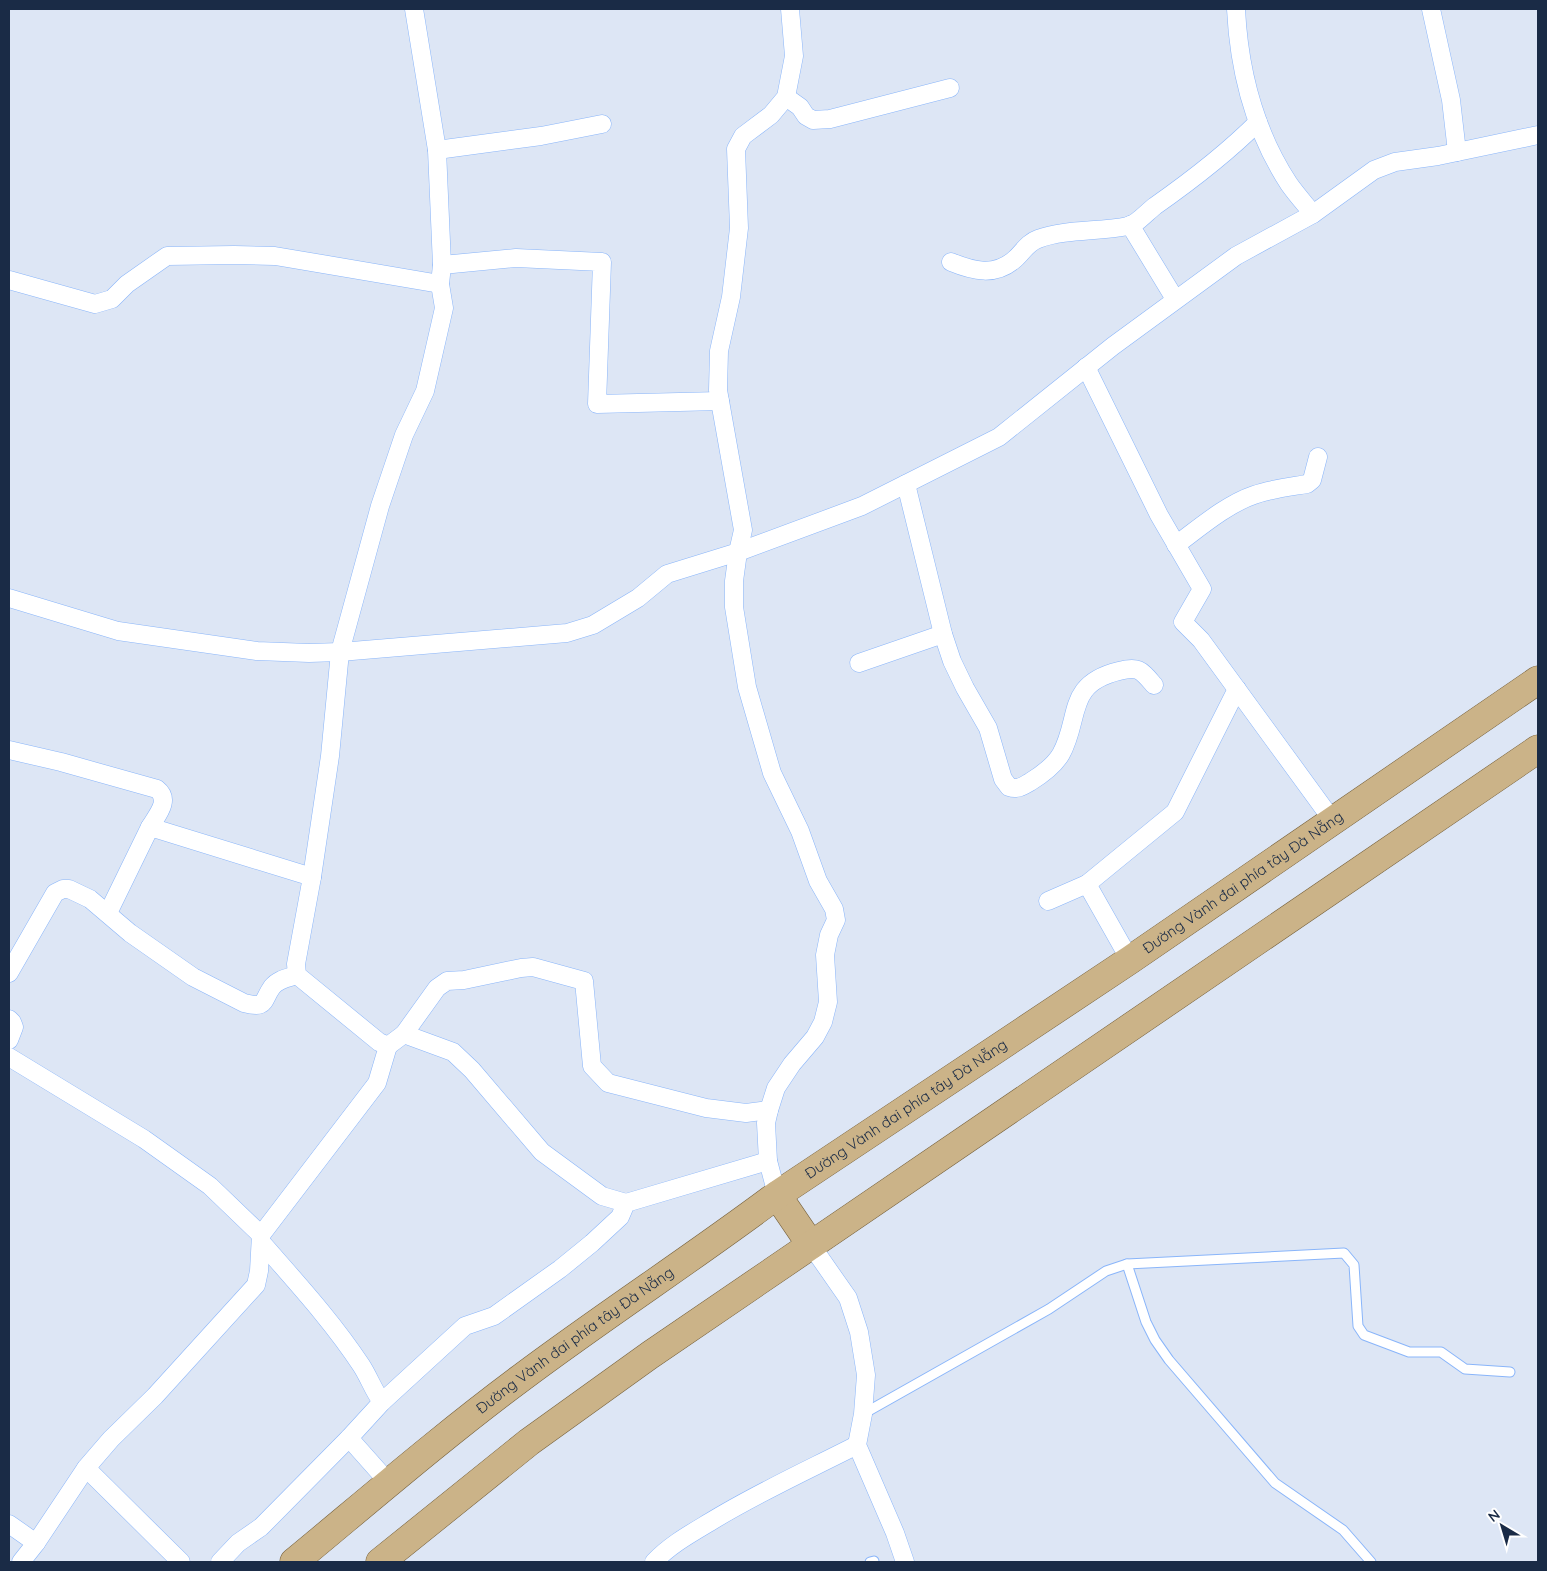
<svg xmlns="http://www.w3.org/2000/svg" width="1547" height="1571" font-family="Quicksand,sans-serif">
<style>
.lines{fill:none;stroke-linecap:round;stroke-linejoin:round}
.service-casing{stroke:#89b5fa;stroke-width:11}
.minor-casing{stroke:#89b5fa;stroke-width:19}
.primary-casing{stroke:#77623d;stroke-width:29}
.service{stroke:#fff;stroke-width:9}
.minor{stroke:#fff;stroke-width:18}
.primary{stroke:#cbb388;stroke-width:28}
.labels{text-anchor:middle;stroke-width:4;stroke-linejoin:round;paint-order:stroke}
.street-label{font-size:15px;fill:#1a2b46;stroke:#fff}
</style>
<rect width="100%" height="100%" fill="#dde6f5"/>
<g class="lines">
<!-- service casing -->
<g class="service-casing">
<g id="service">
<path d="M1127,1264l19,58 9,18 14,20 106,123 68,47 28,32"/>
<path d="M863,1414l186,-105 57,-38 21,-7 217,-11 10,12 4,61 6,9 45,17h32l24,17 45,3"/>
<path d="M870,1562l4,-1"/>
</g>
</g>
<!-- minor casing -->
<g class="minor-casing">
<g id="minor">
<path d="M1236,9c3,61 19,123 53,175 7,10 16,20 24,30"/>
<path d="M1431,9l20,91 6,52"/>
<path d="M786,97l14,10 6,9 7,4 17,-1 120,-31"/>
<path d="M437,150l104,-14 61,-12"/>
<path d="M1130,225l45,74"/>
<path d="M951,262c22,9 44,15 64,-3 8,-7 12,-16 23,-20 28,-10 60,-7 90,-13 9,-2 19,-14 27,-20 37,-26 71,-52 103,-84"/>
<path d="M442,265l74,-7 86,4 -5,142 123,-3"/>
<path d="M9,280l86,24 17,-5 15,-15 40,-28 67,-1 41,1 165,28"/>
<path d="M1086,367l73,148 43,74 -19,33 18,18 132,181"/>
<path d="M906,484l37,150 9,27 13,27 23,40 15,51 6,8c9,3 14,-1 21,-5 13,-8 24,-16 31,-28 20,-36 4,-70 58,-83 20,-5 22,-1 35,14"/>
<path d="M1176,545c23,-17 51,-41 78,-50 17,-6 35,-8 53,-11l5,-4 6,-23"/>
<path d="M9,598l109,33 139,20 52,2 31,-1 227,-19 26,-8 45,-27 29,-24 71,-22 124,-46 137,-69 114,-91 123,-90 77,-42 61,-44 21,-8 43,-6 100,-21"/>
<path d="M859,663l84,-29"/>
<path d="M9,750l52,12 96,27c14,11 0,26 -7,38"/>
<path d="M1048,901l39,-17"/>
<path d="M108,913l42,-86 162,50"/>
<path d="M1130,960l-43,-76 88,-72 62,-123"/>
<path d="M9,973l46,-80 8,-4h6l21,10 40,34 63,44 51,26c23,6 18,-2 28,-16 6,-8 16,-9 25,-12"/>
<path d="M9,1019l3,3 2,5 -5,13"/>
<path d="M404,1034l49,18 19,18 70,82 60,44 24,7"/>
<path d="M388,1046l16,-12 33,-46 10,-7 17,-1 57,-12 12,-1 51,14 8,85 16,17 98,25 40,5 23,-3"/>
<path d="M9,1057l135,82 66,47 51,49"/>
<path d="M777,1195l-9,-34 -2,-38 3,-13 7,-22 16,-24 23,-27 8,-15 5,-20 -3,-47 4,-20 7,-15 -2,-11 -16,-28 -18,-50 -28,-58 -25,-86 -13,-80v-26l4,-29 5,-22 -25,-140 1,-39 12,-54 8,-69 -3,-79 7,-13 28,-21 15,-18 8,-41 -4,-47"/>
<path d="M262,1243c34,39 70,78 99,122 8,12 12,25 21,37"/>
<path d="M811,1245l37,53 11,34 7,43 -3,39 -6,31 38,88 10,29"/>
<path d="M349,1438l40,45"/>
<path d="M86,1468l95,94"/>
<path d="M9,1524l27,19"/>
<path d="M21,1562l15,-19 50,-75 25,-29 44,-43 101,-111 3,-14 2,-36 116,-152 11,-37 -9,-4 -82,-67 -1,-11 16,-87 18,-121 10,-104 40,-146 24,-71 21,-44 19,-83 -4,-24 2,-19 -5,-115 -23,-141"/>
<path d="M220,1562l18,-19 23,-16 88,-89 33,-36 83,-76 29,-10 66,-47 32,-26 28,-26 6,-14 142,-42"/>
<path d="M654,1562c16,-17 36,-28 56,-40 47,-29 98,-52 147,-77"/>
</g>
</g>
<!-- primary casing -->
<g class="primary-casing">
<g id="primary">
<path d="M777,1195l34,50"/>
<path id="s1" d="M294,1562c75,-62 149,-126 227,-184 84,-63 172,-120 256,-183l353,-235 408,-280"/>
<path d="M380,1562l149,-120 121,-87 888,-606"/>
</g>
</g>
<!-- service -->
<use href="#service" class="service"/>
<!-- minor -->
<use href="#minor" class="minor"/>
<!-- primary -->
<use href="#primary" class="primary"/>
</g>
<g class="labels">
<!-- street labels -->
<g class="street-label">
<text dy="5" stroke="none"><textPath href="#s1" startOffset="1168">Đường Vành đai phía tây Đà Nẵng</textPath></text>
<text dy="5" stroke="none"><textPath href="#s1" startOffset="762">Đường Vành đai phía tây Đà Nẵng</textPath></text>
<text dy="5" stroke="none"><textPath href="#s1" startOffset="358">Đường Vành đai phía tây Đà Nẵng</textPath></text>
</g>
</g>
<!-- border -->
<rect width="1547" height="1571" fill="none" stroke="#1a2b46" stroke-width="20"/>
<!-- north arrow -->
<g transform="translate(1502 1526) rotate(322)" stroke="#ffffff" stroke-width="4" paint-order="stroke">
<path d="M0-4L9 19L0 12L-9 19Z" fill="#1a2b46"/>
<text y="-8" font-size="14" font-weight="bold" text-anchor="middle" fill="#1a2b46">N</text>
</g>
</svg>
